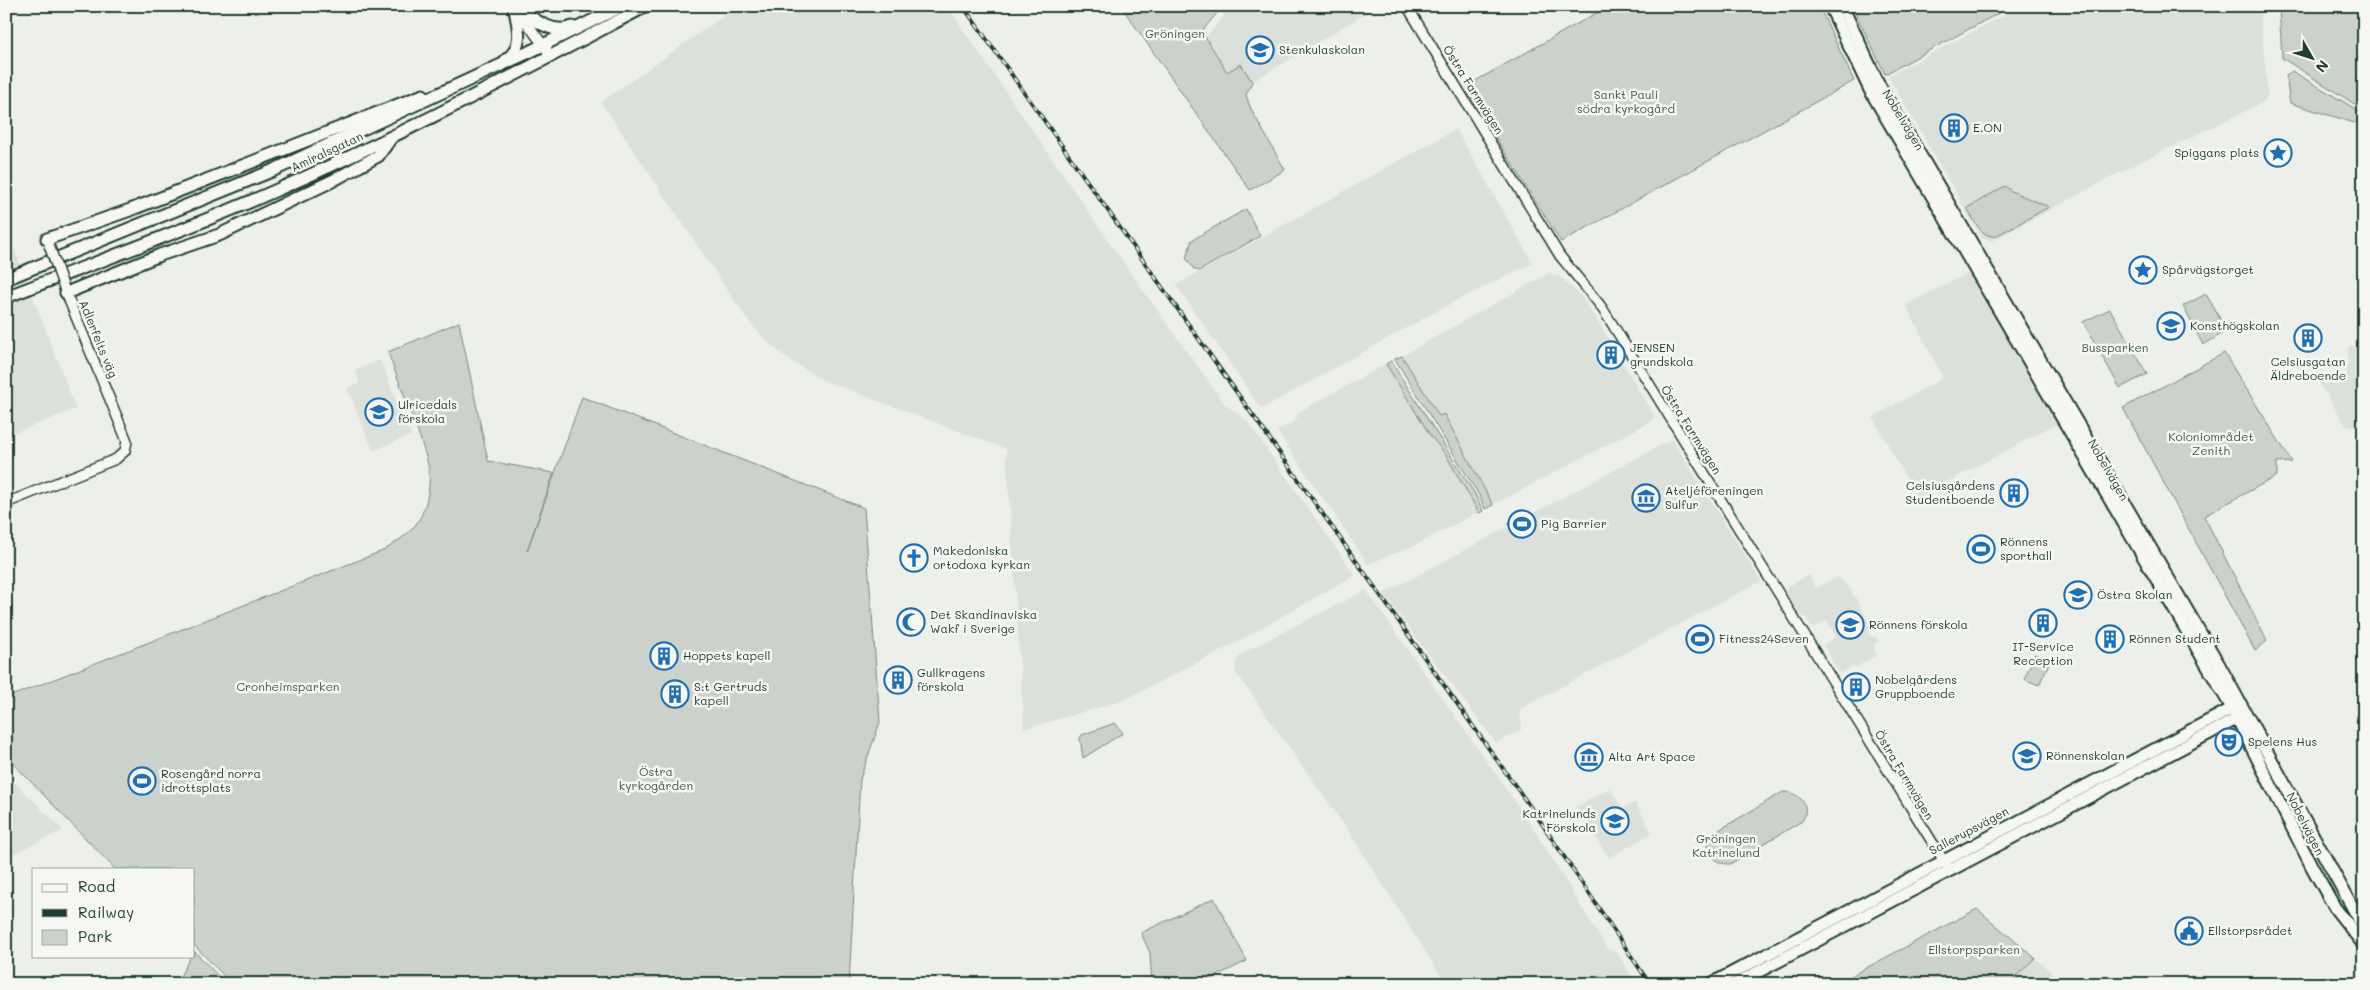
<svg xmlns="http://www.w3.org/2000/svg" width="2370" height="990" font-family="Mali,sans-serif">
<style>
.built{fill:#dce0db}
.green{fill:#cbd2cc;stroke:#758880}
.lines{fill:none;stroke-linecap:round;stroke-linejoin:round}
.minor-casing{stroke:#1f3d34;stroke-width:12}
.major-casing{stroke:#1f3d34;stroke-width:15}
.minor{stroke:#f6f6f2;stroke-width:9}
.major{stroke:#f6f6f2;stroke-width:11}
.rail-casing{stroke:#1f3d34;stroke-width:4}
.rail{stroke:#f6f6f2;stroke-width:2;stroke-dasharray:5.5;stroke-linecap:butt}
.minor-bridge-casing{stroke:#1f3d34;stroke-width:12;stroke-linecap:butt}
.minor-bridge{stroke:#f6f6f2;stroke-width:9}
.labels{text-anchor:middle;stroke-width:5;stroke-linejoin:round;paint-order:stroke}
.park-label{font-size:12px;fill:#415b52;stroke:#f6f6f2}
.poi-label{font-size:12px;fill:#1f3d34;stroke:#f6f6f2;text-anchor:start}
.street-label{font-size:12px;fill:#1f3d34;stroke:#f6f6f2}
</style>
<rect width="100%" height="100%" fill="#edefea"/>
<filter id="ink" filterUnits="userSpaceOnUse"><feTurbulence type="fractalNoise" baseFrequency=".02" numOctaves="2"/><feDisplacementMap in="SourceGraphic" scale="10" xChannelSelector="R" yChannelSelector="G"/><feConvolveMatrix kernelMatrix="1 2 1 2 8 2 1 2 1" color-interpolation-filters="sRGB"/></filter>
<g filter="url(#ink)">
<!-- built -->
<g class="built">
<path d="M738,6h209l185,269 92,128 23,18 108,154 -125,71 -108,55 -98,28 -18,-280 -183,-69 -34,-20 -18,-15 -22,-23 -148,-220z"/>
<path d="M1232,6h146l-126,76 -11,-18 -14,8 -20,-36z"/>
<path d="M2022,6h237l9,88 -6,9 -122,59 -148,79 -10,-3 -94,-162z"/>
<path d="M1456,129l77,134 -87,43 -185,103 -85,-124z"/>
<path d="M6,227l70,182 -70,27z"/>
<path d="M1972,271l88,151 -143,76 -44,-81 70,-39 -37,-73z"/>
<path d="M1549,273l10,3 20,18 16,23 59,98 -1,5 -22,12 -138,73 -48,-91 -5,3 -38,-61z"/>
<path d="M2349,346h15v80h-18l-31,-49 31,-1z"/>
<path d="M380,360l31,75 -38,16 -26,-63 13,-5 -5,-13z"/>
<path d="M1386,364l44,71 16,20 32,57 -60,32 -50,20 -91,-133 18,-10 4,-9z"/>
<path d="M1672,439l89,142 -241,128 2,20 -26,14 -113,-149z"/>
<path d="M1809,575l7,13 21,-11 13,11 22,40 -4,3 3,6 4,-1 4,5 -4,2 -1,7 3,5 -22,13 -1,-2 -14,8 -17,-29 13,-8 -9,-16 -14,8 -8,-13 -4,2 -15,-26 1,-5z"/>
<path d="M1366,590l165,234 76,125 10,4 20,31h-191l-99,-155 -112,-158 1,-10 8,-9z"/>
<path d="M6,774l57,56 -57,27z"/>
<path d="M1610,788l13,21 12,-7 17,31 -43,25 -33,-51z"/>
<path d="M2035,958l29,26h-48l-2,-6z"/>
</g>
<!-- green -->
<g class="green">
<path d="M1121,6h102l-21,25 25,41 14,-8 11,18 -6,13 5,14 34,61 -35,20z"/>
<path d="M1609,6h210l35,75 -293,161 -93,-149 2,-9z"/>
<path d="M1852,6h160l-127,68z"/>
<path d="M2279,6h85v104l-82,-52z"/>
<path d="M2292,71l72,43v12l-74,-23 -4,-27z"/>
<path d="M2005,186l6,5 38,16 -53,29c-15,2 -22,-16 -29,-28z"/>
<path d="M1246,209l14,27 -61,35 -5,-2 -8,-11 6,-18z"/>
<path d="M2206,294l21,37 -24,14 -20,-39z"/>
<path d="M2110,309l37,65 -27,14 -37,-66z"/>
<path d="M459,322l29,139 66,12 -27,78 55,-154 282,111 16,214 -20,57 -11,205h-617l-38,-39v-76h-79l-109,-113v-58l379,-148c11,-8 23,-15 32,-27 10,-14 15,-42 11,-59 -9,-35 -28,-77 -40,-112z"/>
<path d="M2224,353l68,109 -15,1v13l-73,40 63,125 -12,10 -132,-243z"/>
<path d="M1402,356l37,60 5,-2 49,91 -8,4 -6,-14 -84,-136z"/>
<path d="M1391,361l84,133 8,17 -4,2 -33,-58 -16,-20 -44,-71z"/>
<path d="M1528,512l7,13 -20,11 -7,-13z"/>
<path d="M2035,654l15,7 -11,24 -15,-6z"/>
<path d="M1115,723l8,10 -40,25 -3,-20 2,-3z"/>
<path d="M1783,792c16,0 29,13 19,29l-72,43c-15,1 -28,-12 -21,-28z"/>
<path d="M1214,898l33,63 -47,23h-48l-2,-31 -9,-20z"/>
<path d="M1977,909l58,49 -21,20 2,6h-180z"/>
<path d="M194,951l32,33h-50l15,-28h3z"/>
</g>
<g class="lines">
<!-- minor casing -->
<g class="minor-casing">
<g id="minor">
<path d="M1407,6l153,250 40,49 11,17 336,544"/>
<path d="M518,11l34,46"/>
<path d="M6,503l110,-44 9,-8 2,-10 -63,-153"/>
</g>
</g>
<!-- major casing -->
<g class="major-casing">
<g id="major">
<path d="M515,6c16,11 37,30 57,21"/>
<path d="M1830,6l40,84 362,618 80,159 23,41 29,37"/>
<path d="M1842,6l37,79 339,578 146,265"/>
<path d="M506,60c19,-13 12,-35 8,-54"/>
<path d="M47,239l83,-29 293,-115"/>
<path d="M6,279l268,-109 253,-117 95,-47"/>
<path d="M66,293l94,-38 59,-20 113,-54 46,-25 13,-18"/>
<path d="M6,297c88,-34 178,-66 264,-104 129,-56 252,-122 376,-187"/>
<path d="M1711,984l526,-278"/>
<path d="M1735,984l507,-268"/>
</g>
</g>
<!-- minor -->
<use href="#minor" class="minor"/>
<!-- major -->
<use href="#major" class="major"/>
<!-- rail casing -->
<g class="rail-casing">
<path id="rail" d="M963,6l575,812 112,166"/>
</g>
<!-- rail -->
<use href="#rail" class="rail"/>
<!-- minor-bridge casing -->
<g class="minor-bridge-casing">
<path id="minor-bridge" d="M49,245l15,43"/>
</g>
<!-- minor-bridge -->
<use href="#minor-bridge" class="minor-bridge"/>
</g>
</g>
<!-- icons -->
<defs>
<g id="school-ring" transform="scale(1.4375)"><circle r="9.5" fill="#f6f6f2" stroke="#1f6fb2" stroke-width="1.5"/><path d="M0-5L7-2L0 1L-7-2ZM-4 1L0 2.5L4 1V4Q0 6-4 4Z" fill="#1f6fb2"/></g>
<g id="building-ring" transform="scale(1.4375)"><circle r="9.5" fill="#f6f6f2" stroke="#1f6fb2" stroke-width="1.5"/><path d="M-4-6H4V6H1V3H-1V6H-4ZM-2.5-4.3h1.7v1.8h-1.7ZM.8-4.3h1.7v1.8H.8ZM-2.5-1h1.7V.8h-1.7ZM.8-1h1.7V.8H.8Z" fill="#1f6fb2"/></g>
<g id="sight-ring" transform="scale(1.4375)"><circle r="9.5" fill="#f6f6f2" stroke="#1f6fb2" stroke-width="1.5"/><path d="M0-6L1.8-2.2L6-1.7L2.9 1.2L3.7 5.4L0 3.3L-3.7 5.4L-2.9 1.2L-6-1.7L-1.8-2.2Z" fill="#1f6fb2"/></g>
<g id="university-ring" transform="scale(1.4375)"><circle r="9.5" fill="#f6f6f2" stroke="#1f6fb2" stroke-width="1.5"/><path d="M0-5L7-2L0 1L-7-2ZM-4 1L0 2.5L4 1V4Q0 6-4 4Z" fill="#1f6fb2"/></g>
<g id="museum-ring" transform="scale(1.4375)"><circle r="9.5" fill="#f6f6f2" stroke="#1f6fb2" stroke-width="1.5"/><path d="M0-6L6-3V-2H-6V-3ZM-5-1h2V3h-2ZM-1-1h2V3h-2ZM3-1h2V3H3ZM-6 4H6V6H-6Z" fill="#1f6fb2"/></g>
<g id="stadium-ring" transform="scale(1.4375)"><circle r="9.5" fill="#f6f6f2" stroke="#1f6fb2" stroke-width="1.5"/><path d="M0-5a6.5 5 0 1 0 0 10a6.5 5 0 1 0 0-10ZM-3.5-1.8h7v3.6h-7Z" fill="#1f6fb2"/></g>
<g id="church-ring" transform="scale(1.4375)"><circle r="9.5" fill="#f6f6f2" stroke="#1f6fb2" stroke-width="1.5"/><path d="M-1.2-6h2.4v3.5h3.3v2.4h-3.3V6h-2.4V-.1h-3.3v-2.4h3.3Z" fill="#1f6fb2"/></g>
<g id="mosque-ring" transform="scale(1.4375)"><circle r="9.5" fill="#f6f6f2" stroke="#1f6fb2" stroke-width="1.5"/><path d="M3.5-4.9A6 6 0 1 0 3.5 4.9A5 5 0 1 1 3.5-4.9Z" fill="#1f6fb2"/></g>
<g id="theatre-ring" transform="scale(1.4375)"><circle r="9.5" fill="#f6f6f2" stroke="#1f6fb2" stroke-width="1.5"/><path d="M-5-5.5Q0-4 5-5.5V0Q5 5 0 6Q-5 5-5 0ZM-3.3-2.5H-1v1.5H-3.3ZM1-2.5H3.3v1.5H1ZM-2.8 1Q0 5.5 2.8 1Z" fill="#1f6fb2"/></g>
<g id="civic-ring" transform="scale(1.4375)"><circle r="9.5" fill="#f6f6f2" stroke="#1f6fb2" stroke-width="1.5"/><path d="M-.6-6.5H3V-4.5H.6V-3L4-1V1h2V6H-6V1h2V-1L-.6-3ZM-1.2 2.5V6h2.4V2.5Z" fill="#1f6fb2"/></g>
</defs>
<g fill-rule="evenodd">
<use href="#school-ring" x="1260" y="50"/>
<use href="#building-ring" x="1954" y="128"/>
<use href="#sight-ring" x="2278" y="153"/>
<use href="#sight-ring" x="2143" y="270"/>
<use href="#university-ring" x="2171" y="326"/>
<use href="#building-ring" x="2308" y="338"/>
<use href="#building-ring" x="1611" y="355"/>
<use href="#school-ring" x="379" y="412"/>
<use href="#building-ring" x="2014" y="493"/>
<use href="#museum-ring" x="1646" y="498"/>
<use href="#stadium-ring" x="1522" y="524"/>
<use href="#stadium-ring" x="1981" y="549"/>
<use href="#church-ring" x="914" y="558"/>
<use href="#school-ring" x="2078" y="595"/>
<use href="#mosque-ring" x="911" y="622"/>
<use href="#building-ring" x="2043" y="623"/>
<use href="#school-ring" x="1850" y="625"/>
<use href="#stadium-ring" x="1700" y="639"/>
<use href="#building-ring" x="2110" y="639"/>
<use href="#building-ring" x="664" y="656"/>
<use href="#building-ring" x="898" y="680"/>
<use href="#building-ring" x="1856" y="687"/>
<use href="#building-ring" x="675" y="694"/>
<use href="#theatre-ring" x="2229" y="742"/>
<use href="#school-ring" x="2027" y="756"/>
<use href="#museum-ring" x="1589" y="757"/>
<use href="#stadium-ring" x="142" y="781"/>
<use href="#school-ring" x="1615" y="821"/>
<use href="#civic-ring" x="2189" y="931"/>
</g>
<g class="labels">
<!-- park labels -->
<g class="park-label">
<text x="1175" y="38">Gröningen</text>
<text x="1626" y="99">Sankt Pauli<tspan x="1626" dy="14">södra kyrkogård</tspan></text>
<text x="2115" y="352">Bussparken</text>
<text x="2211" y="441">Koloniområdet<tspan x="2211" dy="14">Zenith</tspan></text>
<text x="288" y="691">Cronheimsparken</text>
<text x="656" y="776">Östra<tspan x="656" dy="14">kyrkogården</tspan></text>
<text x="1726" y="843">Gröningen<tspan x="1726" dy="14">Katrinelund</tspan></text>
<text x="1974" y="954">Ellstorpsparken</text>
</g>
<!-- poi labels -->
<g class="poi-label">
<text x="1279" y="54">Stenkulaskolan</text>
<text x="1973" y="132">E.ON</text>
<text x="2259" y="157" text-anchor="end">Spiggans plats</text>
<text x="2162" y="274">Spårvägstorget</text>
<text x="2190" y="330">Konsthögskolan</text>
<text x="1630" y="352">JENSEN<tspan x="1630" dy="14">grundskola</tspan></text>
<text x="2308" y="366" text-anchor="middle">Celsiusgatan<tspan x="2308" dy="14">Äldreboende</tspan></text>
<text x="398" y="409">Ulricedals<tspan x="398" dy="14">förskola</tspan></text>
<text x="1995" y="490" text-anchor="end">Celsiusgårdens<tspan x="1995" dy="14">Studentboende</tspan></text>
<text x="1665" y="495">Ateljéföreningen<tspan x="1665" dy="14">Sulfur</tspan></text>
<text x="1541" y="528">Pig Barrier</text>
<text x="2000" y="546">Rönnens<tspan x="2000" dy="14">sporthall</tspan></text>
<text x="933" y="555">Makedoniska<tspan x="933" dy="14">ortodoxa kyrkan</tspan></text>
<text x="2097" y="599">Östra Skolan</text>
<text x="930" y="619">Det Skandinaviska<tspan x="930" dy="14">Wakf i Sverige</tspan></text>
<text x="1869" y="629">Rönnens förskola</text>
<text x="1719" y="643">Fitness24Seven</text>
<text x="2129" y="643">Rönnen Student</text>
<text x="2043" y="651" text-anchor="middle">IT-Service<tspan x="2043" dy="14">Reception</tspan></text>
<text x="683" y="660">Hoppets kapell</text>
<text x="917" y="677">Gullkragens<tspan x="917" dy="14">förskola</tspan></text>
<text x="1875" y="684">Nobelgårdens<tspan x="1875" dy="14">Gruppboende</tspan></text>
<text x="694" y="691">S:t Gertruds<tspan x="694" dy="14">kapell</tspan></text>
<text x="2248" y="746">Spelens Hus</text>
<text x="2046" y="760">Rönnenskolan</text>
<text x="1608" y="761">Alta Art Space</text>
<text x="161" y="778">Rosengård norra<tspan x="161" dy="14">idrottsplats</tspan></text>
<text x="1596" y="818" text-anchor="end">Katrinelunds<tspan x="1596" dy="14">Förskola</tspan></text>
<text x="2208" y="935">Ellstorpsrådet</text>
</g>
<!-- street labels -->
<g class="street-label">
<text transform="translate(1473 90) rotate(58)" y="4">Östra Farmvägen</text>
<text transform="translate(1903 120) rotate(59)" y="4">Nobelvägen</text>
<text transform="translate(327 152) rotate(-25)" y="4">Amiralsgatan</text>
<text transform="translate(98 339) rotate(68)" y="4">Adlerfelts väg</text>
<text transform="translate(1691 430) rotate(58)" y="4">Östra Farmvägen</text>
<text transform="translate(2108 470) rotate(60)" y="4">Nobelvägen</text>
<text transform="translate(1904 775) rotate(59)" y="4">Östra Farmvägen</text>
<text transform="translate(2305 824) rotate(63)" y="4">Nobelvägen</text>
<text transform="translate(1969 831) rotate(-28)" y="4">Sallerupsvägen</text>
</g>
</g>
<!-- margin -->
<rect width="2370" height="990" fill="none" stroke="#f6f6f2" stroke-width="25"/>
<rect x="12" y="12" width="2345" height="965" fill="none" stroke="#1f3d34" stroke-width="2" filter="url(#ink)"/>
<!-- legend -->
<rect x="32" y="868" width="162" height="90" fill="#f6f6f2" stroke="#a0aca6"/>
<rect x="42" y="884" width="25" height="8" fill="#f6f6f2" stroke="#a0aca6"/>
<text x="78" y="892" font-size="15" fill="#1f3d34">Road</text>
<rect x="42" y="909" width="25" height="8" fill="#1f3d34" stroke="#a0aca6"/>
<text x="78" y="918" font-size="15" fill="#1f3d34">Railway</text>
<rect x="42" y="930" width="25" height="15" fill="#cbd2cc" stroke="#a0aca6"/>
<text x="78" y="942" font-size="15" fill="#1f3d34">Park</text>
<!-- north arrow -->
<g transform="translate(2312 58) rotate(129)" stroke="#f6f6f2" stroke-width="4" paint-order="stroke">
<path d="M0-4L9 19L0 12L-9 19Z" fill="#1f3d34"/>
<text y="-8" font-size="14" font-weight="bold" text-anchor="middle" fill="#1f3d34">N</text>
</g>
</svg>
